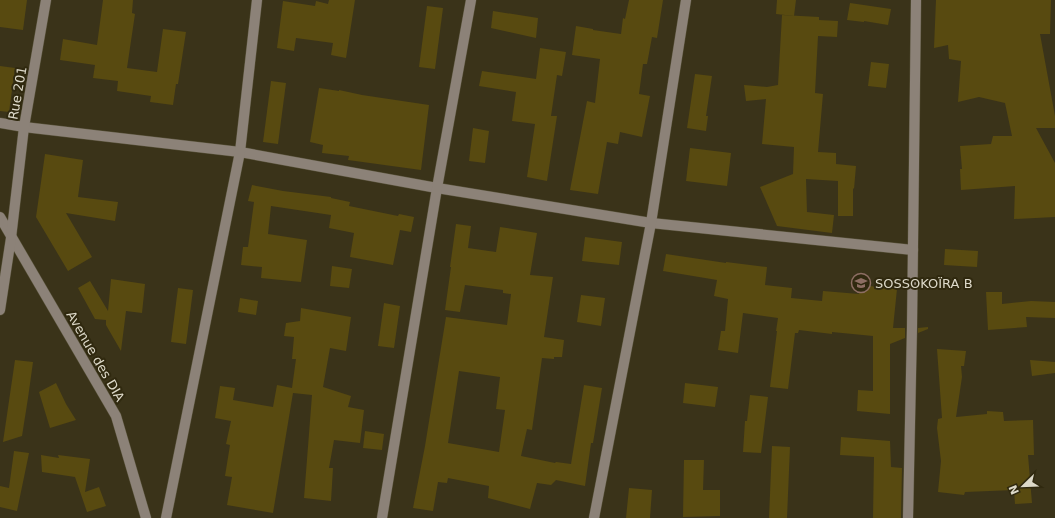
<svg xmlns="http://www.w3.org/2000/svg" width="1055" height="518" font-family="'DejaVu Sans',sans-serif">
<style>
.building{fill:#584a10;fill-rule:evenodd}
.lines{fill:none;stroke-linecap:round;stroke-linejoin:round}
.minor-casing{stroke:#575139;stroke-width:11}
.minor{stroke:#8c8278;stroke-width:10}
.labels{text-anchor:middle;stroke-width:4;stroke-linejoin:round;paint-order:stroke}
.street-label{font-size:13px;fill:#ddd9c9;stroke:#30290f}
.poi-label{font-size:13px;fill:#ddd9c9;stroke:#30290f;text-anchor:start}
</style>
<rect width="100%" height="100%" fill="#3a3319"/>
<!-- building -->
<g class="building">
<path d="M0,0h27l-4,30 -23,-3z"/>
<path d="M103,0h30l-1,13 3,1 -8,54 30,4 6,-43 23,3 -8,52h-2l-3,21 -23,-3 1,-6 -34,-5 1,-10 -25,-3 2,-13 -35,-5 3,-21 34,6z"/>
<path d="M329,0h26l-9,58 -15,-3 2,-12 -37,-5 -2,13 -17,-3 6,-47 32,5 1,-5 12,3z"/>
<path d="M629,0h34l-6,38 -5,-1 -5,27h-4l-4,30 11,2 -8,41 -22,-5 -2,12 -11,-2 -9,52 -28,-4 17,-89 8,2 5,-44 -28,-4 4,-29 17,3v1l28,4 2,-16 2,1z"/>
<path d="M777,0h19l-2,16 -18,-2z"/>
<path d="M936,0h115l-1,34h-10l15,82v12h-19l19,35v54l-41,2 1,-33 -54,4 -1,-21h2l-2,-23 31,-2 2,-8h19l-7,-33 -26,-6 -21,5 3,-41 -12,-2 -1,-14 -14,3z"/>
<path d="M850,3l41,6 -3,16 -24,-4v1l-17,-2z"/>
<path d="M427,6l16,2 -8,61 -16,-2z"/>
<path d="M493,11l45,7 -2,20 -45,-10z"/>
<path d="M782,15l37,2v3l19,1 -1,16 -19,-1 -3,57 8,1 -5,58 18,1v11l20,2 -2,23 -1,-1v28h-15v-35l-32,-2 1,33 27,3 -2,18 -55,-7 -17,-39 33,-13 1,-27 -32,-3 4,-45 -20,2 -2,-16 23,2 11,-2z"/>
<path d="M540,48l26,4 -4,24 -5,-1 -6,41h6l-10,65 -20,-4 8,-53 -23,-3 4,-29 -37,-6 3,-15 54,8z"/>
<path d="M871,62l18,2 -3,24 -18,-2z"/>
<path d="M0,66l15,2 -6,44 -9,-1z"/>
<path d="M695,74l17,2 -6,40h2l-2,15 -19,-3z"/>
<path d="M271,81l15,2 -8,61 -15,-2z"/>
<path d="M319,88l20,3v-1l23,5 67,10 -8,65 -73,-10 1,-4 -27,-3 1,-8 -13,-3z"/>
<path d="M473,128l16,3 -4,32 -16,-2z"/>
<path d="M690,148l41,5 -4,33 -41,-5z"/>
<path d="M45,154l38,6 -5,37 40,5 -3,19 -49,-8 26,44 -24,14 -32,-54z"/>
<path d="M252,185l31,6 48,6v1l19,4 -1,4 49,10 1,-2 15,3 -3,15 -11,-2 -7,35 -43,-8 4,-24 -25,-5 2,-13 -60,-9 -3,28 39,6 -6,42 -40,-4 1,-11 -21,-2 2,-18h5l6,-45 -6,-1z"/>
<path d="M456,224l15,2 -3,22 28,4 4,-25 37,6 -7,42 23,2 -9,60 20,3 -2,17h-8v2l-12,-1 -10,72 -5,-1 -6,27 34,7 1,-1 15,2 13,-79 18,3 -9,55h-2l-6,43 -29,-6 -5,5 -14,-2 -7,26 -42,-11 1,-12 -41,-8 -1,5 -9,-1 -5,29 -20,-3 12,-62 21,-129 61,8 4,-31 -8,-1v-3l-38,-5 -5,27 -15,-2 6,-43h-1zM459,371l41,6 -4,32 9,1 -6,42 -51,-9z"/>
<path d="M585,237l37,5 -3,23 -37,-4z"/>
<path d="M945,249l33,2 -1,16 -33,-2z"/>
<path d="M666,254l60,9v-1l41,5 -2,18 27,3 -1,10 31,3 1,-10 36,3 1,-9 37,4 -4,39h12v10l-15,6v70l-33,-3 1,-21 15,1v-55l-41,-4v2l-33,-4 -1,3h-3l-7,56 -18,-2 7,-56h-1l2,-13 -35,-5 -5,40 -20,-3 3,-19h4l3,-32 -14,-3 3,-16 -54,-9z"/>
<path d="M332,266l20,3 -3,19 -19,-2z"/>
<path d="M111,279l34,5 -3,29 -16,-2 -5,40 -15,-26v-5l-11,-1 -17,-31 12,-7 18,30z"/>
<path d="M178,288l15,2 -7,54 -15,-2z"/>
<path d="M986,292h16v12l29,-3 24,1v16l-29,-1 1,10 -39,3z"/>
<path d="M581,295l24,3 -4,28 -24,-4z"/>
<path d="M240,298l18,3 -2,14 -18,-3z"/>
<path d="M384,303l16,3 -6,42 -16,-2z"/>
<path d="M301,308l50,9 -5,34 -16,-3 -7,39 28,9 -3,11 16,3 -4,33 -26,-3 -5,28h4l-2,33 -27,-3 8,-103 -19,-2 -20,120 -46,-8 5,-28 -7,-1 5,-31 -4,-1 5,-23 -16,-3 5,-32 15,2 -2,12 40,7 4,-22 15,3 4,-29h-4l2,-22 -10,-1 2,-13 14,-2z"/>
<path d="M928,327v2l-10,4v-5z"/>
<path d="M937,349l29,2 -2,15h-3l1,11 -6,40 31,-3v-3l16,1 1,9 29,-1 1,35h-6l4,48 -17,1 -1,-14 -49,2 -1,3 -26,-3 3,-31 -4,-33 1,-9 4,-1z"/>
<path d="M15,360l18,2 -5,36 -6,38 -19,6z"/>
<path d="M1030,360l25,2v11l-23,3z"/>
<path d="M56,383l10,21 10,16 -26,8 -11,-36z"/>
<path d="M685,383l33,4 -3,20 -32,-4z"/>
<path d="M750,395l18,2 -7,56 -18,-1 2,-31h2z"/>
<path d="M365,431l19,3 -2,16 -19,-2z"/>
<path d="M841,437l49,4 1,26 11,1 -1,50h-28l1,-61 -34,-2z"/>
<path d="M772,446l18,1 -3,71h-18z"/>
<path d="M14,451l15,2 -12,58 -17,-4v-21l9,2z"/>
<path d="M41,455l18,3 -1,-3 32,4 -5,33 14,-5 7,19 -19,6 -12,-35 -33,-5z"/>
<path d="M684,460h20l-1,30h17v26l-37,1z"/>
<path d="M629,488l23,2 -2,28h-24z"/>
</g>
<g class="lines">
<!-- minor casing -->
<g class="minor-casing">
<g id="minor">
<path d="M0,123l24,4 216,25 197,36 214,35 262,27"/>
<path d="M0,217l116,199 30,102"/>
<path d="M0,310l11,-72 13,-111 22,-127"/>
<path d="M166,518l74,-366 17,-152"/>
<path d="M382,518l55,-330 34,-188"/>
<path d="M594,518l57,-295 35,-223"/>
<path d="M908,518l4,-191 4,-327"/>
</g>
</g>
<!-- minor -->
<use href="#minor" class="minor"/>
</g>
<!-- icons -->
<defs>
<g id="school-ring" transform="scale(1)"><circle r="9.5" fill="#30290f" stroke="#8d6e63" stroke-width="1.5"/><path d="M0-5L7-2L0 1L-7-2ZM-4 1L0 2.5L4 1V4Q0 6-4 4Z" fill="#8d6e63"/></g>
</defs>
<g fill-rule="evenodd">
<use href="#school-ring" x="861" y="283"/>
</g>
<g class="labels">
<!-- street labels -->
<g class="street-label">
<text transform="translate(17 93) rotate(-80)" y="5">Rue 201</text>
<text transform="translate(96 356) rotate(60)" y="5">Avenue des DIA</text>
</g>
<!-- poi labels -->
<g class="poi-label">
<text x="875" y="288">SOSSOKOÏRA B</text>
</g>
</g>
<!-- north arrow -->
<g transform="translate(1023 486) rotate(247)" stroke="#30290f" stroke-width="3" paint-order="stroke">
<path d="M0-3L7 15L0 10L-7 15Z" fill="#ddd9c9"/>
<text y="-6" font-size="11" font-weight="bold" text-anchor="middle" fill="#ddd9c9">N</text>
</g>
</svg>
